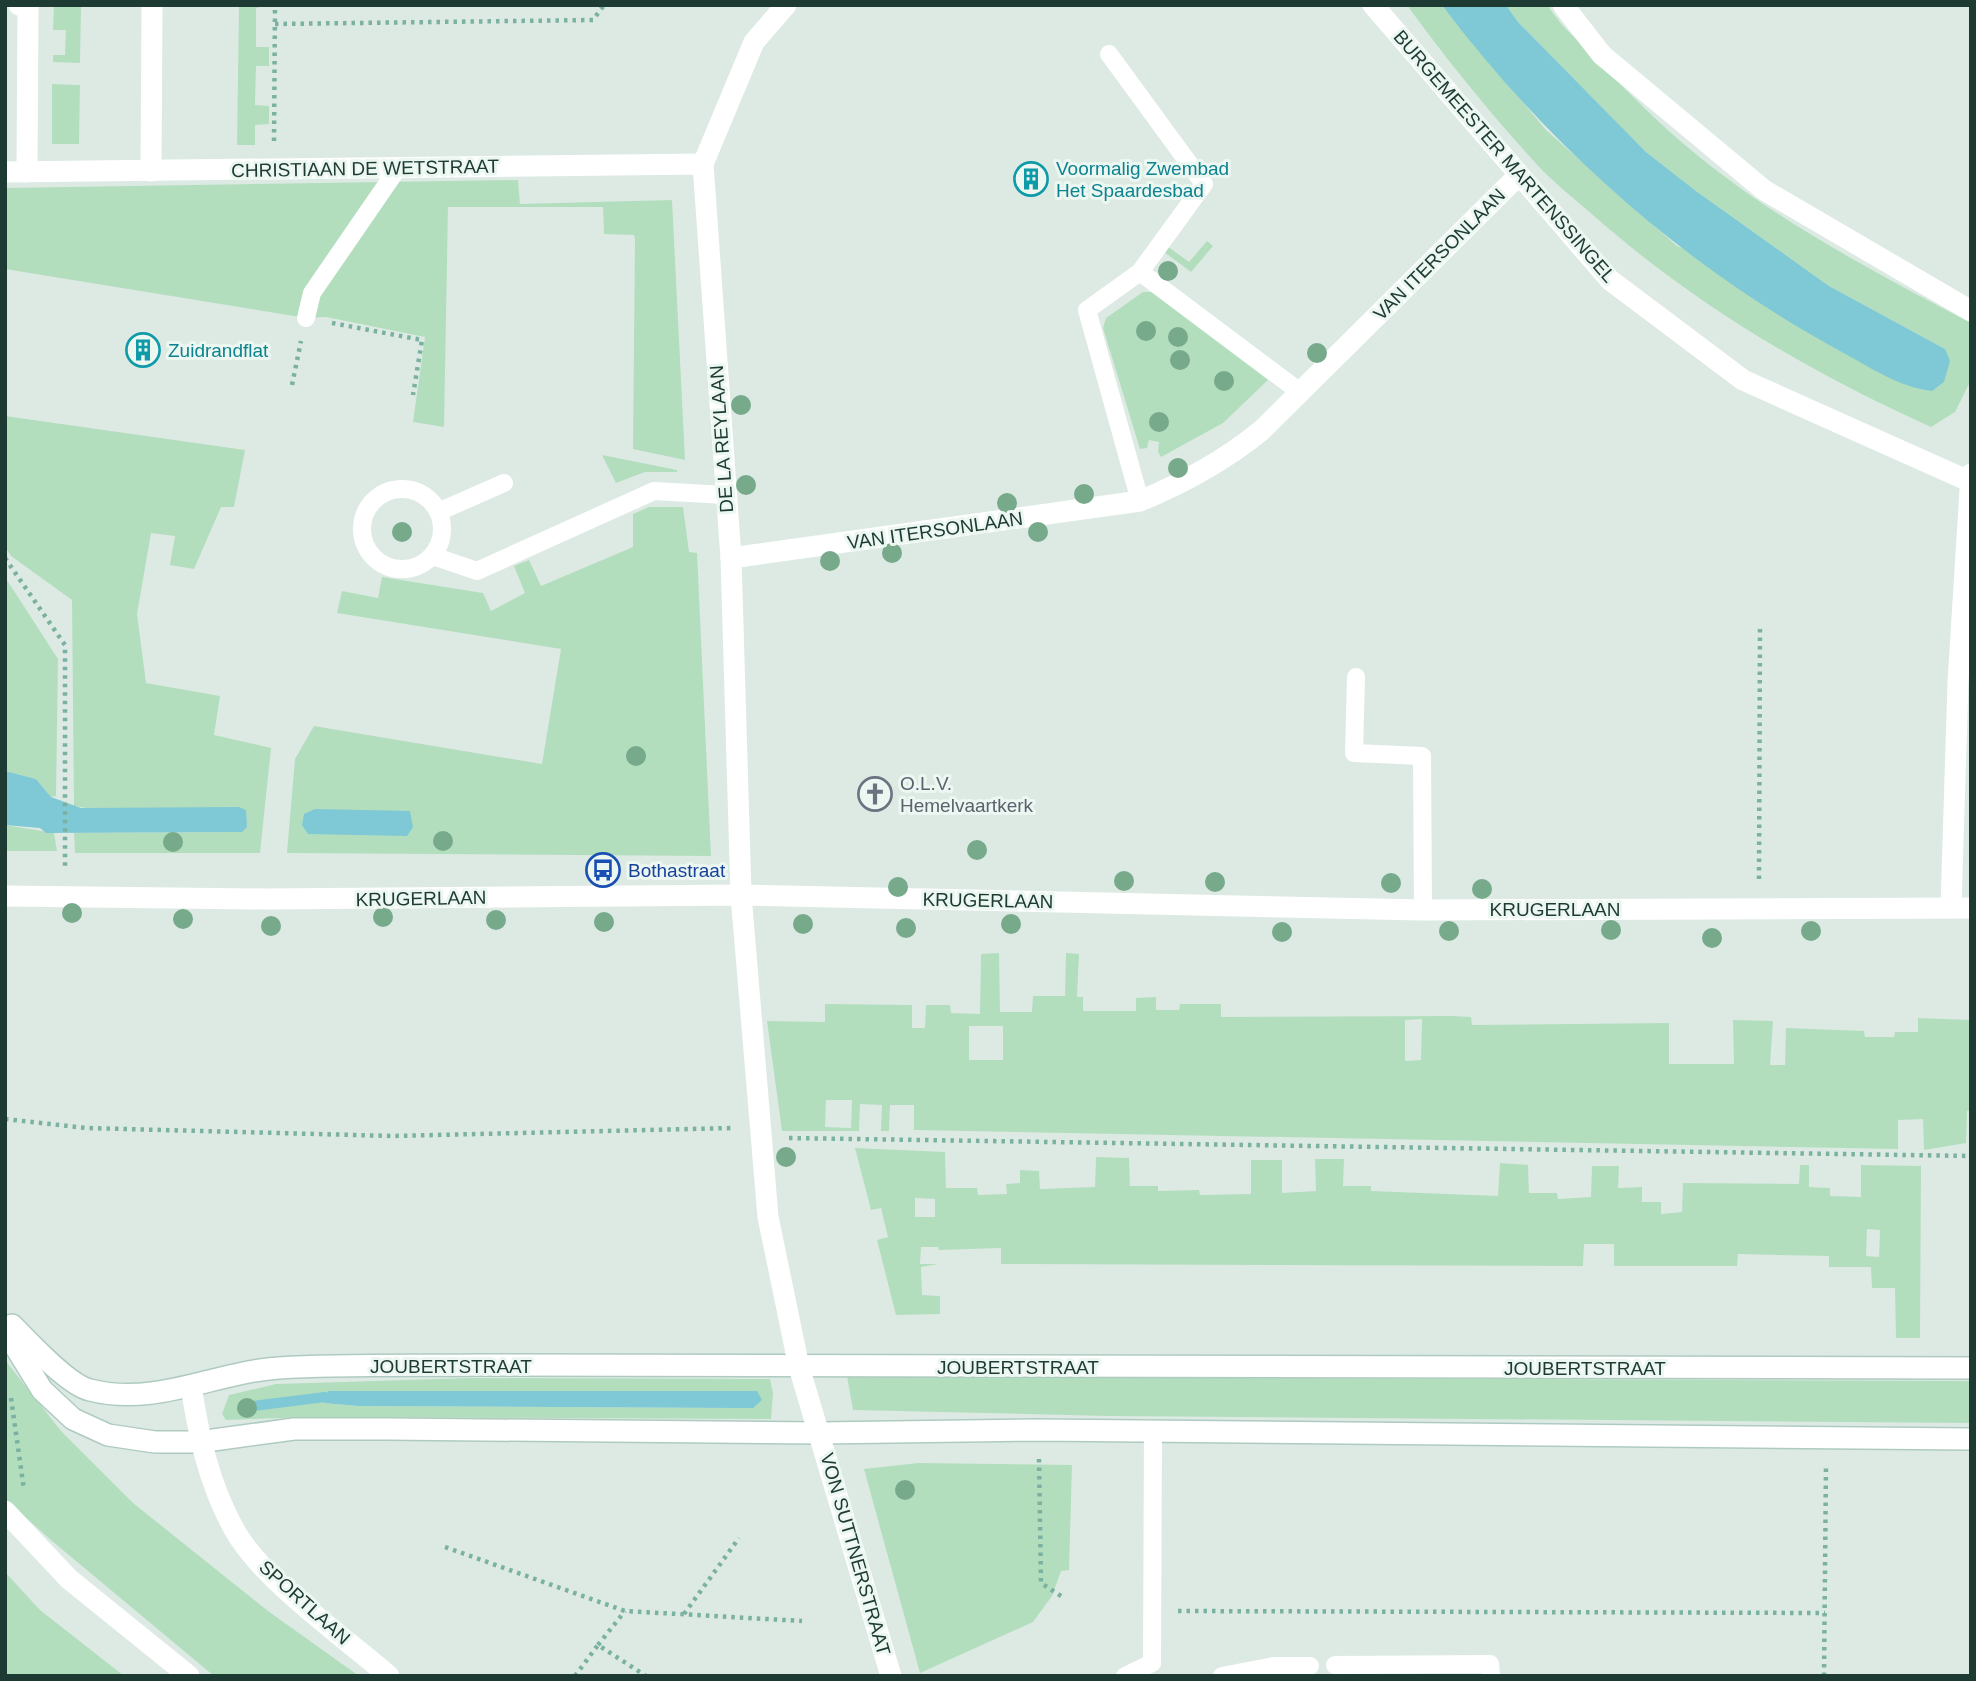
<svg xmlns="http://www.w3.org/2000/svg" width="1976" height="1681" font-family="Helvetica,sans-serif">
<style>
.green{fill:#b3debe;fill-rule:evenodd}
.water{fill:#7fc8d5}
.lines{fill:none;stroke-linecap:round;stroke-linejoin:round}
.stream{stroke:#7fc8d5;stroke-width:10}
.secondary-casing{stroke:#afcbc1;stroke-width:24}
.path{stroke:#7ab1a0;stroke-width:4.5;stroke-dasharray:3.5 5;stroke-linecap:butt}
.lane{stroke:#fff;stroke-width:18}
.street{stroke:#fff;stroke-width:21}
.secondary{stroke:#fff;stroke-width:21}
.tree{fill:#77a98b}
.labels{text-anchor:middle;stroke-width:6;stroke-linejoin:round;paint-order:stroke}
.street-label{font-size:19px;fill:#1d3b33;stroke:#edf7f2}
.culture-label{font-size:19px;fill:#0d838f;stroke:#edf7f2;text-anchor:start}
.worship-label{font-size:19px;fill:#5b616d;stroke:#edf7f2;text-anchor:start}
.transit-label{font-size:19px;fill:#164399;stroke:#edf7f2;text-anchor:start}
</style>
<rect width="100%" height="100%" fill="#ddeae4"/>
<!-- green -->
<g class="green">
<path d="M54,5h27l-1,58 -27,-1v-7h12l1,-25h-13z"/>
<path d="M239,5h31l-14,3v39h13v19h-13l-1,39 14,1v18l-14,1v20h-18z"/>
<path d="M1407,5h35l104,125 131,116 268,103 -116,-63 -133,-95 -50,-39 -128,-130 -12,-17h41l15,20c41,40 80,84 123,120 86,73 187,126 286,178v57l-16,32 -24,15c-121,-54 -237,-123 -337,-211 -17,-15 -36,-30 -52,-46 -48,-52 -93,-107 -135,-165z"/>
<path d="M52,84l28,1 -1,59h-27z"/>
<path d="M518,180l2,24 152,-4 13,260 -52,-11 2,-210 -1,-4 -30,-1 -1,-27h-155l-4,220 -31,-5 12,-85 -99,-20 -20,1 -301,-49v-81z"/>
<path d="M1207,241l6,5 -22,26 -27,-20 3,-6 22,16z"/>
<path d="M1143,292h8l117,88 -45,43 -62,34 -3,-5 1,-10 -10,-2 -2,8 -7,1 -37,-121 3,-10z"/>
<path d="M5,416l240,34 -11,57h-13l-27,62 -24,-4 5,-29 -24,-3 -14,81 9,69 74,13 -6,39 57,13 -11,105h-185l-1,-20 168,-1 -168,-26 -2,-206 -61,-44 -6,-9z"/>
<path d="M602,455l75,15v2h-32l-29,11z"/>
<path d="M649,507h34l6,45 8,1 14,303 -424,-3 8,-94 19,-33 228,38 19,-115 -224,-36 5,-22 36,7 4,-21 101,16 8,18 34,-18 -11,-27 15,-6 12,26 92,-39v-33z"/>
<path d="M5,577l53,82 -2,137 -5,1 -15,-18 -31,-8z"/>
<path d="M5,825l49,8 3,18h-52z"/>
<path d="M999,953l1,59h32l1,-16h32l1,-43 13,1 -2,43h6v14h53v-13l20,-1v13h23l1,-6h41v13l230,-1 20,1 1,8 197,-2v41h65l-1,-44 40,1 -3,44h15l1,-37 78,3 1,6h29l1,-5h23v-14l53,2v90l-4,1 -1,32 -42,7 -1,-31 -25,1v29l-984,-19v-25h-24l-1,26h-8l1,-26 -22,-1 -1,27h-77l-15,-110 58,1v-18l87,1v23h13l1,-23h24l1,8 29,1 1,-60zM1422,1019l-1,41 -16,1v-41zM969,1026h34v34h-34zM826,1100h26l-1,28 -26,-1z"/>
<path d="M855,1148l90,4 1,36h31l1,7 29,-1 -1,-10 14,-1v-13l19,1 1,18 55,-2 1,-30 33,1 1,28h28v5l41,-1 1,5 51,-1v-34h31v33l34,-2 -1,-32h29l-1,27h28v5l127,5 2,-33 28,2 1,28h28l1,6 33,-2 1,-31h27l-1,22 24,-1v15h19v12l21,-2 1,-29 116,1 1,-19h9v22l21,1v8l31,1v-32l60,1 -1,172h-24l-1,-50h-23l-1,-21h-42v-11l-91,-2 -1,12h-123v-22h-30l-1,22 -582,-2v-16l-62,2 -1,-3h-17l-1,17h18l-17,3 1,28 18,1v18l-44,1 -19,-75 11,-3 -7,-29 -10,2zM915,1198l20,1v18h-20zM1867,1229l13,1 -1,27 -13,-1z"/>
<path d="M5,1360l56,71 72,72 135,108 91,65h-145l-162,-135 -47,-42z"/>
<path d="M847,1376l1124,5v42l-862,-7 -256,-6z"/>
<path d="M472,1378l298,1 3,14 -2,26 -465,-2 -80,3 -4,-6 7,-19 47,-11zM328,1391h429l-23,17 -376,-2 -34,-3z"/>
<path d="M918,1463l154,2 -3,105 -8,1 -9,25 -19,26 -113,51 -56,-204z"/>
<path d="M5,1572l35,38 84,66h-119z"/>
</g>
<!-- water -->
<g class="water">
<path d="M1442,5h64l12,17 128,130 50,39 133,95 116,63 5,12 -6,21 -12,9c-34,-4 -62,-24 -92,-40 -155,-84 -292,-205 -398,-346z"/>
<path d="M5,771l31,8 15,18 30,11 158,-1 7,3 1,17 -5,5 -196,1 -6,-5 -35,-3z"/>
<path d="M315,809l95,2 3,16 -6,9 -99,-2 -6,-9 2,-11z"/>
<path d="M328,1391h429l5,9 -9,8h-19l-376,-2 -34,-3z"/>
</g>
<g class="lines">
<!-- stream -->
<path class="stream" d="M253,1406l72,-9"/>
<!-- secondary casing -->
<g class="secondary-casing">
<g id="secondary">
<path d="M12,1325c17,17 56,60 78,65 66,17 125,-18 189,-22 66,-4 133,-2 198,-3l1494,3"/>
<path d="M5,1330l37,60 31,29 35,16 47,7h44l95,-13h94l432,4 218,-3 933,9"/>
</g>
</g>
<!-- path -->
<g class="path">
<path d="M275,24l318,-4 11,-15"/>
<path d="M274,141l1,-136"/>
<path d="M332,323l90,17 -9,55"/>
<path d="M292,385l9,-44"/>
<path d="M5,558l60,87v223"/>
<path d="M1759,879l1,-251"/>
<path d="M5,1119l81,9 307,8 340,-8"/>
<path d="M789,1138l1182,18"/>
<path d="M11,1398l13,92"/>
<path d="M1039,1459l2,124 23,15"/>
<path d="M445,1547l180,64 177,10"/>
<path d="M1178,1611l647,2"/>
<path d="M684,1614l55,-76"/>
<path d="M598,1645l27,-34"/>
<path d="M575,1676l23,-31 48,31"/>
<path d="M1824,1676l2,-210"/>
</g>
<!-- lane -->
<g class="lane">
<path d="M1109,54l95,130 -64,88"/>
<path d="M306,318l6,-25 86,-125"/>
<circle cx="402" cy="529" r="40"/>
<path d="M1140,501l-53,-191 53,-38 160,120"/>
<path d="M438,512l66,-29"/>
<path d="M433,556l44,15 177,-80 71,4"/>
<path d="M1356,677l-2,76 68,3 1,154"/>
<path d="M1335,1665l155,-1 1,12"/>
<path d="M1125,1676l27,-13 1,-232"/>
<path d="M1222,1676l52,-10"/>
<path d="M1274,1676v-10h36"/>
</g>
<!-- street -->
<g class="street">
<path d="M19,5l9,2 -1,165"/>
<path d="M786,5l-32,37 -51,122 28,394 10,337 27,322 31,150 92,309"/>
<path d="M1373,5l237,275 133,100 228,102"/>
<path d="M1563,5l39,50 162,135 207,121"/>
<path d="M151,171l1,-166"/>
<path d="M5,172l698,-8"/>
<path d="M731,558l409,-57c46,-19 84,-40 122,-71l257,-255"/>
<path d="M5,896l260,3 476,-4 682,15 548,-2"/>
<path d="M1951,907l7,-225 13,-208"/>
<path d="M191,1386c8,51 18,98 43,143 27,50 110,108 155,147"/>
<path d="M5,1511l64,68 120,97"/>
</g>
<!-- secondary -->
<use href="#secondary" class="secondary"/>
</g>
<!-- trees -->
<g class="tree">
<circle cx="1168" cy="271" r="10"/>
<circle cx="1146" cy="331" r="10"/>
<circle cx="1178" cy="337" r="10"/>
<circle cx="1317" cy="353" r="10"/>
<circle cx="1180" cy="360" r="10"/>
<circle cx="1224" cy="381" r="10"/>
<circle cx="741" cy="405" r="10"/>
<circle cx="1159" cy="422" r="10"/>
<circle cx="1178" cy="468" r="10"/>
<circle cx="746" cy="485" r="10"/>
<circle cx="1084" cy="494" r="10"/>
<circle cx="1007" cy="503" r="10"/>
<circle cx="402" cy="532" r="10"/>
<circle cx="1038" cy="532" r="10"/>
<circle cx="892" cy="553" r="10"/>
<circle cx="830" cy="561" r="10"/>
<circle cx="636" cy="756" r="10"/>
<circle cx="443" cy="841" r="10"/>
<circle cx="173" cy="842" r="10"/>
<circle cx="977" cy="850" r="10"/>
<circle cx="1124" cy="881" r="10"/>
<circle cx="1215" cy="882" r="10"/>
<circle cx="1391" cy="883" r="10"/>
<circle cx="898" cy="887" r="10"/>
<circle cx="1482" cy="889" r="10"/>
<circle cx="72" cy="913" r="10"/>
<circle cx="383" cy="917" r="10"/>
<circle cx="183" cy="919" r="10"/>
<circle cx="496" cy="920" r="10"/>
<circle cx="604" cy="922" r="10"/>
<circle cx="803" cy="924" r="10"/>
<circle cx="1011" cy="924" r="10"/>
<circle cx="271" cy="926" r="10"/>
<circle cx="906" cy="928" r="10"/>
<circle cx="1611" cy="930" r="10"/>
<circle cx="1449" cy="931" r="10"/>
<circle cx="1811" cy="931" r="10"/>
<circle cx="1282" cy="932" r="10"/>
<circle cx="1712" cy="938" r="10"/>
<circle cx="786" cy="1157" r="10"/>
<circle cx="247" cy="1408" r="10"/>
<circle cx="905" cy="1490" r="10"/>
</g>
<!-- icons -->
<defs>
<g id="building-ring" transform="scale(1.75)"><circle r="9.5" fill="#edf7f2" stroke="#0f9aa8" stroke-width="1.5"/><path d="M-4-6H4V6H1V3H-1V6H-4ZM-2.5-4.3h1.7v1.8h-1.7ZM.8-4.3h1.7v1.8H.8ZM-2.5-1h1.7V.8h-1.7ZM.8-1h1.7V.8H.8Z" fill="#0f9aa8"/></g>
<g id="church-ring" transform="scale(1.75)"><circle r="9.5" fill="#edf7f2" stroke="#6b7280" stroke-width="1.5"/><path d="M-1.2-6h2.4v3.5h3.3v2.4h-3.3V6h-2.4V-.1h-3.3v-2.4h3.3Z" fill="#6b7280"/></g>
<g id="bus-ring" transform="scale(1.75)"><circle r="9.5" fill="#edf7f2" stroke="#1a4fb4" stroke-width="1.5"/><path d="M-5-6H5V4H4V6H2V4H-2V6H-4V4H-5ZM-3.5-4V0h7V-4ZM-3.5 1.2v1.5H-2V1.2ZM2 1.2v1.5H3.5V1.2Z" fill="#1a4fb4"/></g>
</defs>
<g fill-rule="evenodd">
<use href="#building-ring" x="1031" y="179"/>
<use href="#building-ring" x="143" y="350"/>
<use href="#church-ring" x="875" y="794"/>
<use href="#bus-ring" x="603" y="870"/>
</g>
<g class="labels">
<!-- street labels -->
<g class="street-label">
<text transform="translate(1505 156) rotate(49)" y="7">BURGEMEESTER MARTENSSINGEL</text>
<text transform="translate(365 168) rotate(-1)" y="7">CHRISTIAAN DE WETSTRAAT</text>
<text transform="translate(1439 254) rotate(-45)" y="7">VAN ITERSONLAAN</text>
<text transform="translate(721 439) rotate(-94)" y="7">DE LA REYLAAN</text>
<text transform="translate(935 530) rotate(-8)" y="7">VAN ITERSONLAAN</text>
<text transform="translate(421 898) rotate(-1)" y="7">KRUGERLAAN</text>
<text transform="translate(988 900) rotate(1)" y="7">KRUGERLAAN</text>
<text x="1555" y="916">KRUGERLAAN</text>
<text x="451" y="1373">JOUBERTSTRAAT</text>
<text x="1018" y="1374">JOUBERTSTRAAT</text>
<text x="1585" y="1375">JOUBERTSTRAAT</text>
<text transform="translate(856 1554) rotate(74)" y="7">VON SUTTNERSTRAAT</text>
<text transform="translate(305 1602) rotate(42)" y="7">SPORTLAAN</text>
</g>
<!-- culture labels -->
<g class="culture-label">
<text x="1056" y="175">Voormalig Zwembad<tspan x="1056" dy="22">Het Spaardesbad</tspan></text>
<text x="168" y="357">Zuidrandflat</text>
</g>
<!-- worship labels -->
<g class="worship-label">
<text x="900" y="790">O.L.V.<tspan x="900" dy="22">Hemelvaartkerk</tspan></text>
</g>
<!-- transit labels -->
<g class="transit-label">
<text x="628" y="877">Bothastraat</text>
</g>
</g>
<!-- border -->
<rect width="1976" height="1681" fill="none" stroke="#1d3b33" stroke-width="14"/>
</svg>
